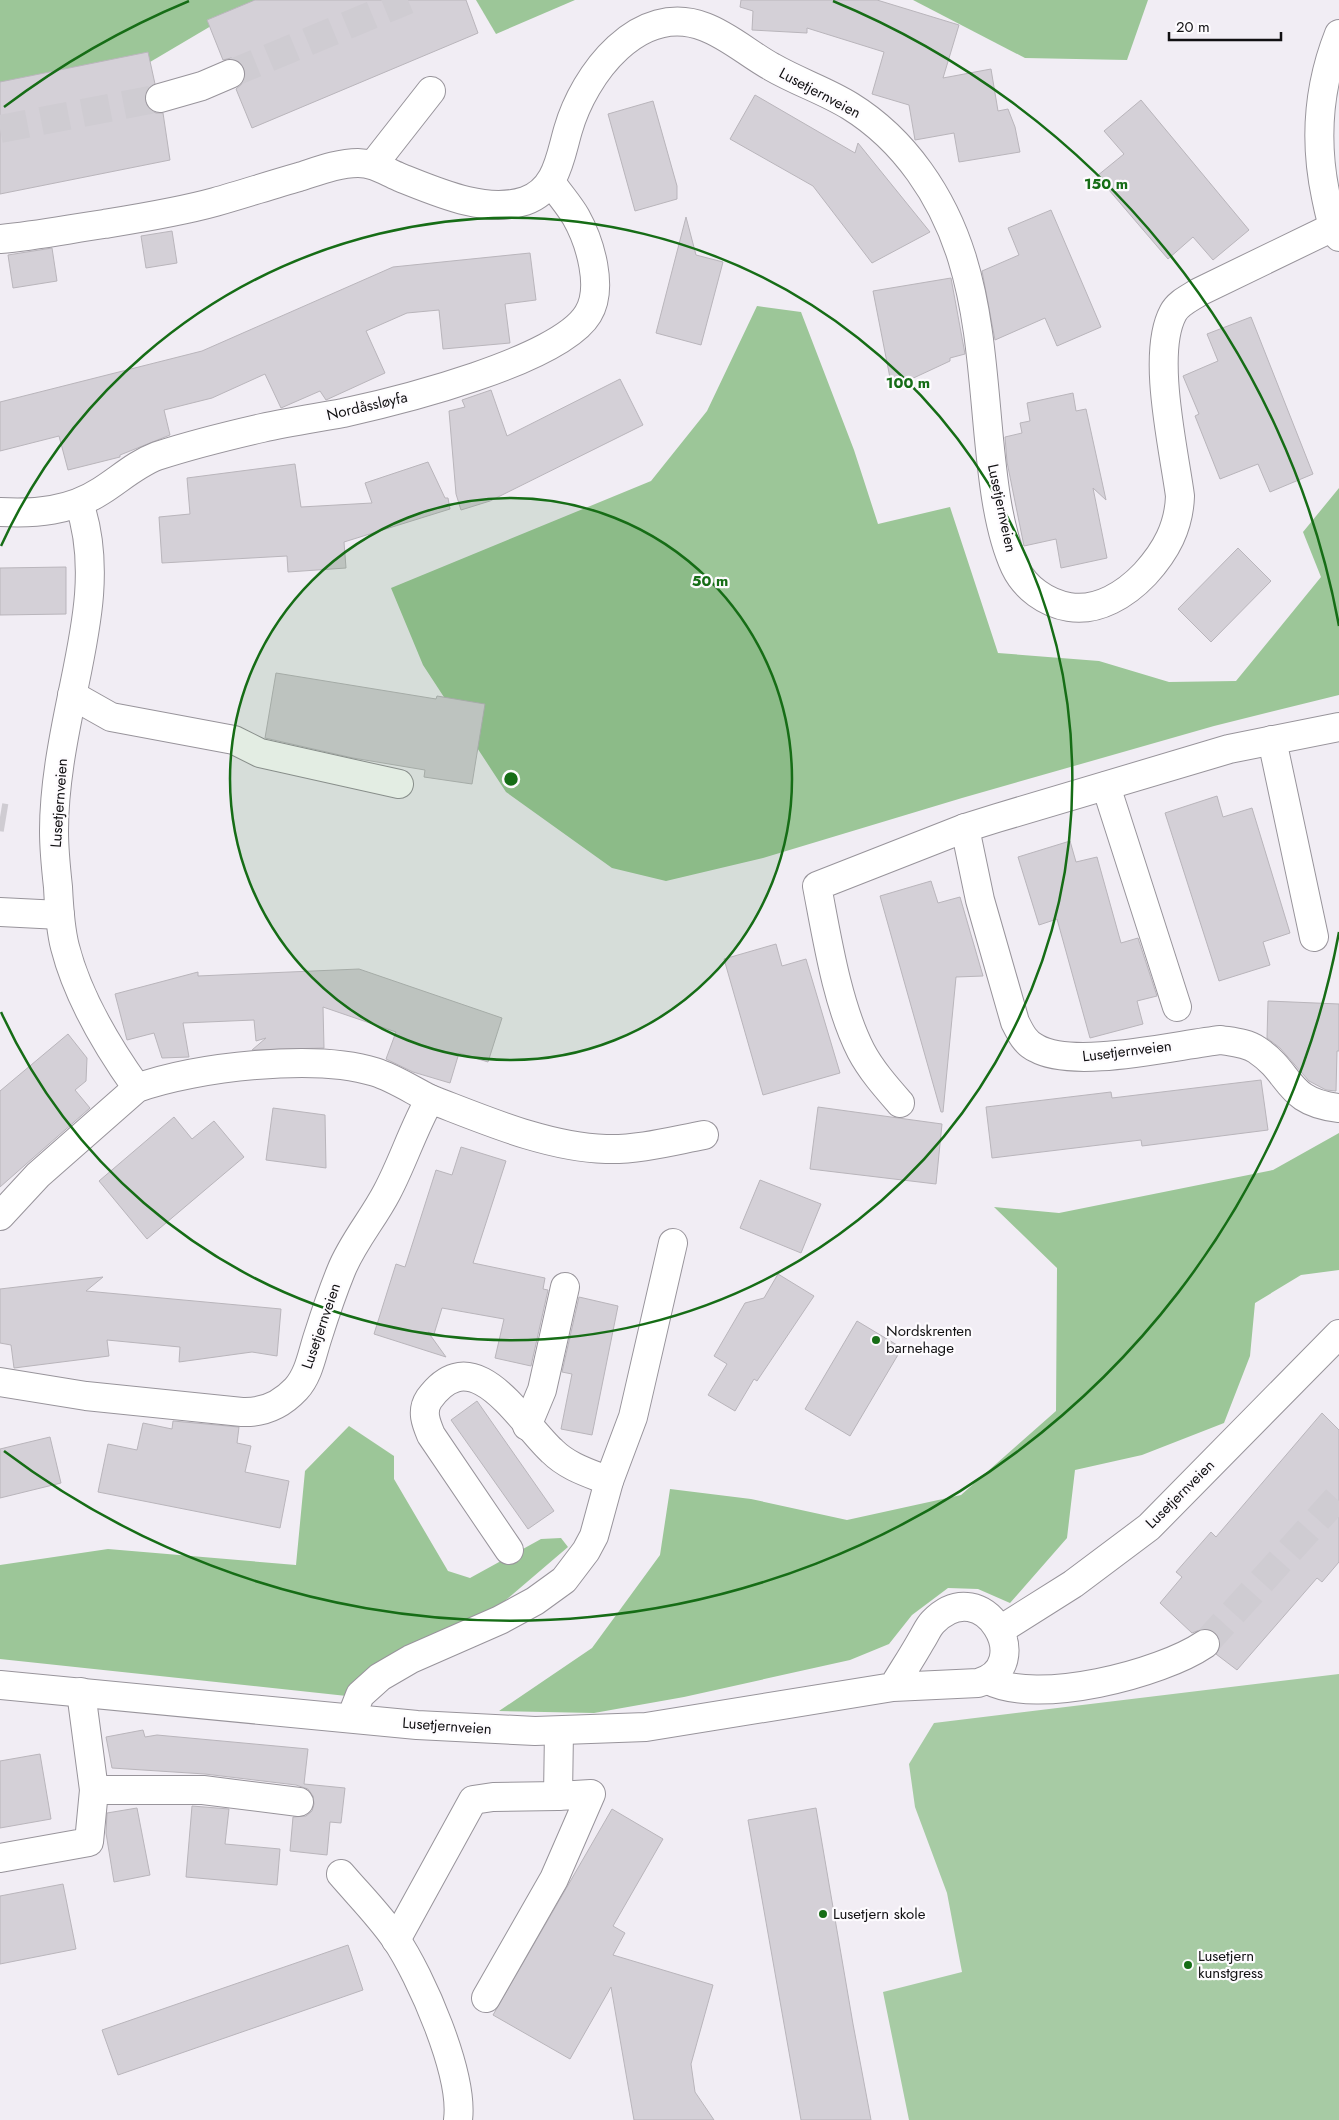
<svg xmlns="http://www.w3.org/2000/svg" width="1339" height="2120" font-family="Jost,sans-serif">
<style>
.green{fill:#a7cba4}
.forest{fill:#9cc698}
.building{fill:#d4d0d7;stroke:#b9b5bb}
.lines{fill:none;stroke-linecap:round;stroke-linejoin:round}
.minor-tunnel{stroke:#cfccd2;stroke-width:28;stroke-dasharray:28 14;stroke-linecap:butt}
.minor-casing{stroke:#98949b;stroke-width:30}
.minor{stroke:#fff;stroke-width:28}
.ring{fill:none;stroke:#166d16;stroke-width:2.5}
.poi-dot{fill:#166d16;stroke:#fdfbfe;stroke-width:2}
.labels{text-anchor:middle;stroke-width:4.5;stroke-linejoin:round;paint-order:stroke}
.street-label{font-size:15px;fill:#111012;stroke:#fdfbfe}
.poi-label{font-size:15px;fill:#111012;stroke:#fdfbfe;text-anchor:start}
.centre{fill:#166d16;stroke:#fdfbfe;stroke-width:2.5}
.ring-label{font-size:15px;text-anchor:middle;font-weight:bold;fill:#166d16;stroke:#fdfbfe;stroke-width:4.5;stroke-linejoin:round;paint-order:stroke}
</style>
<rect width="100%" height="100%" fill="#f1edf4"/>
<!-- green -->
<path class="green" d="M1339,1674v446h-430l-26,-128 79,-20 -15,-79 -32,-86 -6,-43 25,-41z"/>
<!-- forest -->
<g class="forest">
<path d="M0,0h255l-110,65 -145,28z"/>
<path d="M476,0h99l-79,34z"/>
<path d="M913,0h235l-21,60 -102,-2z"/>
<path d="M757,306l44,6 53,138 24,74 72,-17 48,146 101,8 70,21 67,-1 85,-104 -18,-45 36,-44v207l-125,31 -252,72 -199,60 -97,23 -54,-13 -106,-76 -83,-127 -32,-77 260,-107 56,-70z"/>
<path d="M1339,1133v137l-38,5 -46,28 -5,53 -26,67 -82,32 -67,15 -8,68 -57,65 -32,-14 -30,-1 -36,27 -23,29 -39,16 -166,37 -90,16 -95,-2 93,-63 68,-93 10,-66 81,10 96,21 114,-25 95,-84 1,-143 -63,-61 65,6 214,-43z"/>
<path d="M349,1426l45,30v23l54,92 22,7 71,-39 20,-1 7,9 -69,59 -143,91 -356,-38v-94l108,-16 188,16 9,-94z"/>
</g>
<!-- building -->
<g class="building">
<path d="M255,0h211l12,33 -226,95 -16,-39 7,-6 2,-7 -1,-8 -5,-7 -8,-3 -8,2 -16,-40z"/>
<path d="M741,0h136l82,25 -16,53 48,-9 7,42 10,-2 7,18 5,25 -61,10 -5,-29 -39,7 -6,-35 -37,-11 12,-42 -77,-24v5l-55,-3 1,-19 -13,-4z"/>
<path d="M148,52l7,32 -10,10v8l5,8 6,3h7l7,47 -170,34v-112z"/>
<path d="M755,95l100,58 3,-10 72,89 -58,31 -59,-77 -83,-47z"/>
<path d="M1141,100l108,130 -36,30 -20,-23 -25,22 -71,-83 27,-22 -20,-23z"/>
<path d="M653,101l24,85v13l-42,12 -27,-97z"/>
<path d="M1051,210l50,117 -44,19 -12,-28 -50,22 -13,-69 37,-16 -11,-27z"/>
<path d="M686,217l10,38 27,7 -22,83 -45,-12z"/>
<path d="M172,231l5,32 -31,5 -5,-32z"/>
<path d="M52,248l5,33 -44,7 -5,-33z"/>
<path d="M530,253l6,47 -31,4 5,39 -67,6 -4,-39 -32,3 -41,18 19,42 -59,27 -6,-9 -39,17 -16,-34 -53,24 -48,12 6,25 -50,20v2l-52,13 -9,-34 -59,15v-49l202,-51 191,-84z"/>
<path d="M951,278l14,76 -15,4v3l-58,27 -19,-97z"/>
<path d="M1251,317l62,157 -43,18 -12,-28 -38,15 -25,-63 4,-2 -16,-38 35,-15 -11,-27z"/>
<path d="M620,379l23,46 -153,76 -29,9 -5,-16 -7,-83 16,-4 -3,-7 29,-10 16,46z"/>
<path d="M1073,393l3,18 10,-2 20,91 -13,-12 14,70 -46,10 -5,-29 -32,7 -17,-84 -2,-25 17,-4 -2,-10 10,-2 -3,-18z"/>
<path d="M428,462l17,36h3l2,11 -106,33 2,26 -58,4 -1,-16 -125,7 -3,-46 31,-3 -3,-36 108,-14 6,43 71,-4 -7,-20z"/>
<path d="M1238,548l33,33 -60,61 -33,-33z"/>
<path d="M66,567v47l-66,1v-47z"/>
<path d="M276,673l160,26 1,-3 48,8 -13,80 -48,-7 1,-7 -72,-12 -88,-20z"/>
<path d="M1217,796l6,21 29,-9 38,125 -27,9 7,23 -51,16 -54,-168z"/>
<path d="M1070,841l6,21 21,-5 24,86 17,-5 19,58 -20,5 6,23 -53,14 -33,-119 -18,6 -21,-68z"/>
<path d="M931,881l7,22 22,-6 23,79 -27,1 -13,135h-2l-61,-216z"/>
<path d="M776,944l6,22 24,-7 34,114 -77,22 -39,-136z"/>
<path d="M359,969l143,49 -14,44 -29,-9 -9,30 -37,-11 -27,-13 10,-27 -73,-25 1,41 -72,2 14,-12 -10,3 -2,-21 -71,3 6,34 -27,1 -8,-25 -27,7 -12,-46 83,-22v4z"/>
<path d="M1268,1001l71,3v47h-2l-1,40 -10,-1 -17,-9 -29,-33 -13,-10z"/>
<path d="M68,1034l19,24 -1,23 -11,9 15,18 -90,79v-96z"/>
<path d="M1261,1080l7,50 -126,16 -1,-6 -149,18 -6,-51 125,-15 1,6z"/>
<path d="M818,1107l124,17 -6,60 -126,-15z"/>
<path d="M273,1108l52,7 1,53 -60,-8z"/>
<path d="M174,1117l18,22 22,-18 30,36 -97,82 -48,-58z"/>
<path d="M461,1147l45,14 -33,102 72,15 -2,11 5,1 -17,76 -36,-8 9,-39 -62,-11 -8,26 -6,-2 18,25 -72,-23 22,-70 9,3 31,-97 16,5z"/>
<path d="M760,1180l61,24 -20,49 -61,-25z"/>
<path d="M778,1274l36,22 -57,85 -3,-2 -19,32 -27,-16 19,-31 -13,-8 31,-53 19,-5z"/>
<path d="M103,1277l-17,14 195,18 -4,47 -25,-4 -73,10 1,-15 -73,-7 2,16 -95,12 -3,-23 -11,-2v-54z"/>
<path d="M579,1297l39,9 -26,129 -31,-6 11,-55 -10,-2z"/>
<path d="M857,1321l45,27 -52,88 -45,-27z"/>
<path d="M477,1401l77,110 -26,18 -77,-109z"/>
<path d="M1322,1413l17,17v132l-17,20 -5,-4 -80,92 -21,-16 5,-10 -2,-7 -6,-6 -8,-3 -13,5 -32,-30 22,-26 -6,-5 35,-40 5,5z"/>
<path d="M173,1421l66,6 -2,16 14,3 -6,26 44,9 -9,47 -182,-36 10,-48 29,6 6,-27 29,6z"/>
<path d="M50,1437l11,46 -61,15v-49z"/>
<path d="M143,1730l2,7 12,-2 151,14 -4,35 41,4 -4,35 -11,-1 -3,33 -37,-4 3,-34 13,-1 6,-5 2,-7 -1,-8 -5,-7 -12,-4 -91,-11 -93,-6 -6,-31z"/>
<path d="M40,1754l11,65 -51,9v-67z"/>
<path d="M192,1806l37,3 -4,35 55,5 -3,36 -91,-8z"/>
<path d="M137,1808l13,67 -36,7 -8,-49 1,-20z"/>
<path d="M816,1808l37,216 18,96h-70l-53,-300z"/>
<path d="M612,1809l51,30 -50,87 12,7 -12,22 100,30 -22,79 4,28 19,28h-80l-23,-133 -41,72 -77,-44z"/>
<path d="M63,1884l13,65 -76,15v-68z"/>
<path d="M348,1945l15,45 -245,85 -16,-45z"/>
</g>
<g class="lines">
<!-- minor-tunnel -->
<g class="minor-tunnel">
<path d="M230,74l178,-74"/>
<path d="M0,129l160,-31"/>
<path d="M0,817l6,1"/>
<path d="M1205,1644l134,-148"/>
</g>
<!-- minor casing -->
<g class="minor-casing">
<g id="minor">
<path d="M1339,34c-21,53 -25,107 -13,163 3,14 5,27 13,40"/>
<path d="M160,98l42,-12 28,-12"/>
<path d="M373,165l58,-74"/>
<path d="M0,239c35,-3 69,-10 104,-15 37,-6 75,-12 111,-22 28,-8 56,-17 84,-25 19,-6 39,-14 59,-14 16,0 27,8 41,14 38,15 86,37 126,24 32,-11 35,-44 43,-71 16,-56 71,-129 137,-103 24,9 45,28 67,40 26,15 54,24 78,39 55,34 93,91 112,152 18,58 21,120 27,181 4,40 9,91 26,128 10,21 31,36 54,40 29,5 57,-13 76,-33 21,-23 34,-47 35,-78 -6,-46 -29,-142 -7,-183 5,-10 17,-15 26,-21l134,-65"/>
<path d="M79,503c22,63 6,130 -7,193 -9,44 -18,90 -18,135 0,19 2,38 4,56 1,20 2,41 7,60 13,51 42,99 72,141"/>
<path d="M0,512c36,2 70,-1 101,-21 19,-12 35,-27 56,-35 34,-11 70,-20 105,-28 27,-6 54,-10 81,-15 55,-12 217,-52 245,-99 16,-26 2,-72 -12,-97 -7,-12 -17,-23 -25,-35"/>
<path d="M72,695l39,22 123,23 26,13 139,31"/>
<path d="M1272,740l42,197"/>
<path d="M1106,786l71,221"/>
<path d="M965,828l15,72 35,122c5,10 10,21 21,26 38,22 139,-3 185,-8 12,2 26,3 36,10 36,24 28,52 82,58"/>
<path d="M0,912l60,3"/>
<path d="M900,1103c-14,-16 -29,-33 -39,-52 -24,-47 -34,-113 -44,-165l148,-58 32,-10 232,-69 110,-22"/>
<path d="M0,1216l38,-41 99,-87c59,-21 178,-35 238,-16 19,6 37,18 55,27"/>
<path d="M0,1382l86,14 156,16c22,1 39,-7 54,-23 13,-14 16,-35 22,-53 7,-22 14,-43 23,-65 11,-28 32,-52 46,-79 16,-30 26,-63 43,-93 55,21 116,48 176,50 33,1 66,-8 98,-14"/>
<path d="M527,1426l15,-36 23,-103"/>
<path d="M509,1550l-78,-115c-5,-12 -10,-24 -2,-36 45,-63 92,24 123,52 16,16 37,22 57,30"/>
<path d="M1000,1630l73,-46 76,-57 190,-193"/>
<path d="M988,1680c49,26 173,-6 217,-36"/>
<path d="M0,1685l417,40 118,6 111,-4 247,-40 85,-4c60,-16 6,-113 -45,-61 -5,5 -8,13 -12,19 -9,16 -19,31 -28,46"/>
<path d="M351,1718l9,-23 20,-18 31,-18 89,-39 35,-19 29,-21 22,-29 8,-15 15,-55 24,-64 40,-174"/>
<path d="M94,1790h109l96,12"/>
<path d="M0,1858l89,-16 5,-52 -13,-98"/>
<path d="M341,1874c18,21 38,41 54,64 26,38 69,136 63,182"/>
<path d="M396,1940l77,-140 20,-3 65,-1 1,-65"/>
<path d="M486,1998l68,-119 37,-85 -33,2"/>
</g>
</g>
<!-- minor -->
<use href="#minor" class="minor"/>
</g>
<!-- distance rings -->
<circle cx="511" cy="779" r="281" fill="#166d16" fill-opacity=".12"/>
<g class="ring">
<circle cx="511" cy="779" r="281"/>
<path d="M1 546A561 561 0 1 1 1 1012"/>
<path d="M1339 932A842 842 0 0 1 4 1451M4 107A842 842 0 0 1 189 1M833 1A842 842 0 0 1 1339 626"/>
</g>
<!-- markers -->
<g class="poi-dot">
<circle cx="876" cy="1340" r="5"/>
<circle cx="823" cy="1914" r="5"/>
<circle cx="1188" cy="1965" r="5"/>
</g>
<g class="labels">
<!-- street labels -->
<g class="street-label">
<text transform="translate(820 93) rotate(28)" y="5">Lusetjernveien</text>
<text transform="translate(367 406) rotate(-13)" y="5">Nordåssløyfa</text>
<text transform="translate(1002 508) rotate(78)" y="5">Lusetjernveien</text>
<text transform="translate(59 803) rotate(-86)" y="5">Lusetjernveien</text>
<text transform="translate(1127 1051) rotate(-7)" y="5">Lusetjernveien</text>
<text transform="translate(321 1326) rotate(-71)" y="5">Lusetjernveien</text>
<text transform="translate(1180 1494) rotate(-45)" y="5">Lusetjernveien</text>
<text transform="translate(447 1726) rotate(4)" y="5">Lusetjernveien</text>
</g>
<!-- poi labels -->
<g class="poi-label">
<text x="886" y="1336">Nordskrenten<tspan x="886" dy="17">barnehage</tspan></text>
<text x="833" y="1919">Lusetjern skole</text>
<text x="1198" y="1961">Lusetjern<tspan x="1198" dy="17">kunstgress</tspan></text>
</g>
</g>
<circle cx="511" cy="779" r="8" class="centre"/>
<g class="ring-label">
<text x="1106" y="189">150 m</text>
<text x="908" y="388">100 m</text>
<text x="710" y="586">50 m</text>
</g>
<!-- scale -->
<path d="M1169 32v8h112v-8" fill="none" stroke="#111012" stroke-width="2.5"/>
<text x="1176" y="32" font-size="15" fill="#111012" stroke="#fdfbfe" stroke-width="4" paint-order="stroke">20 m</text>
</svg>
